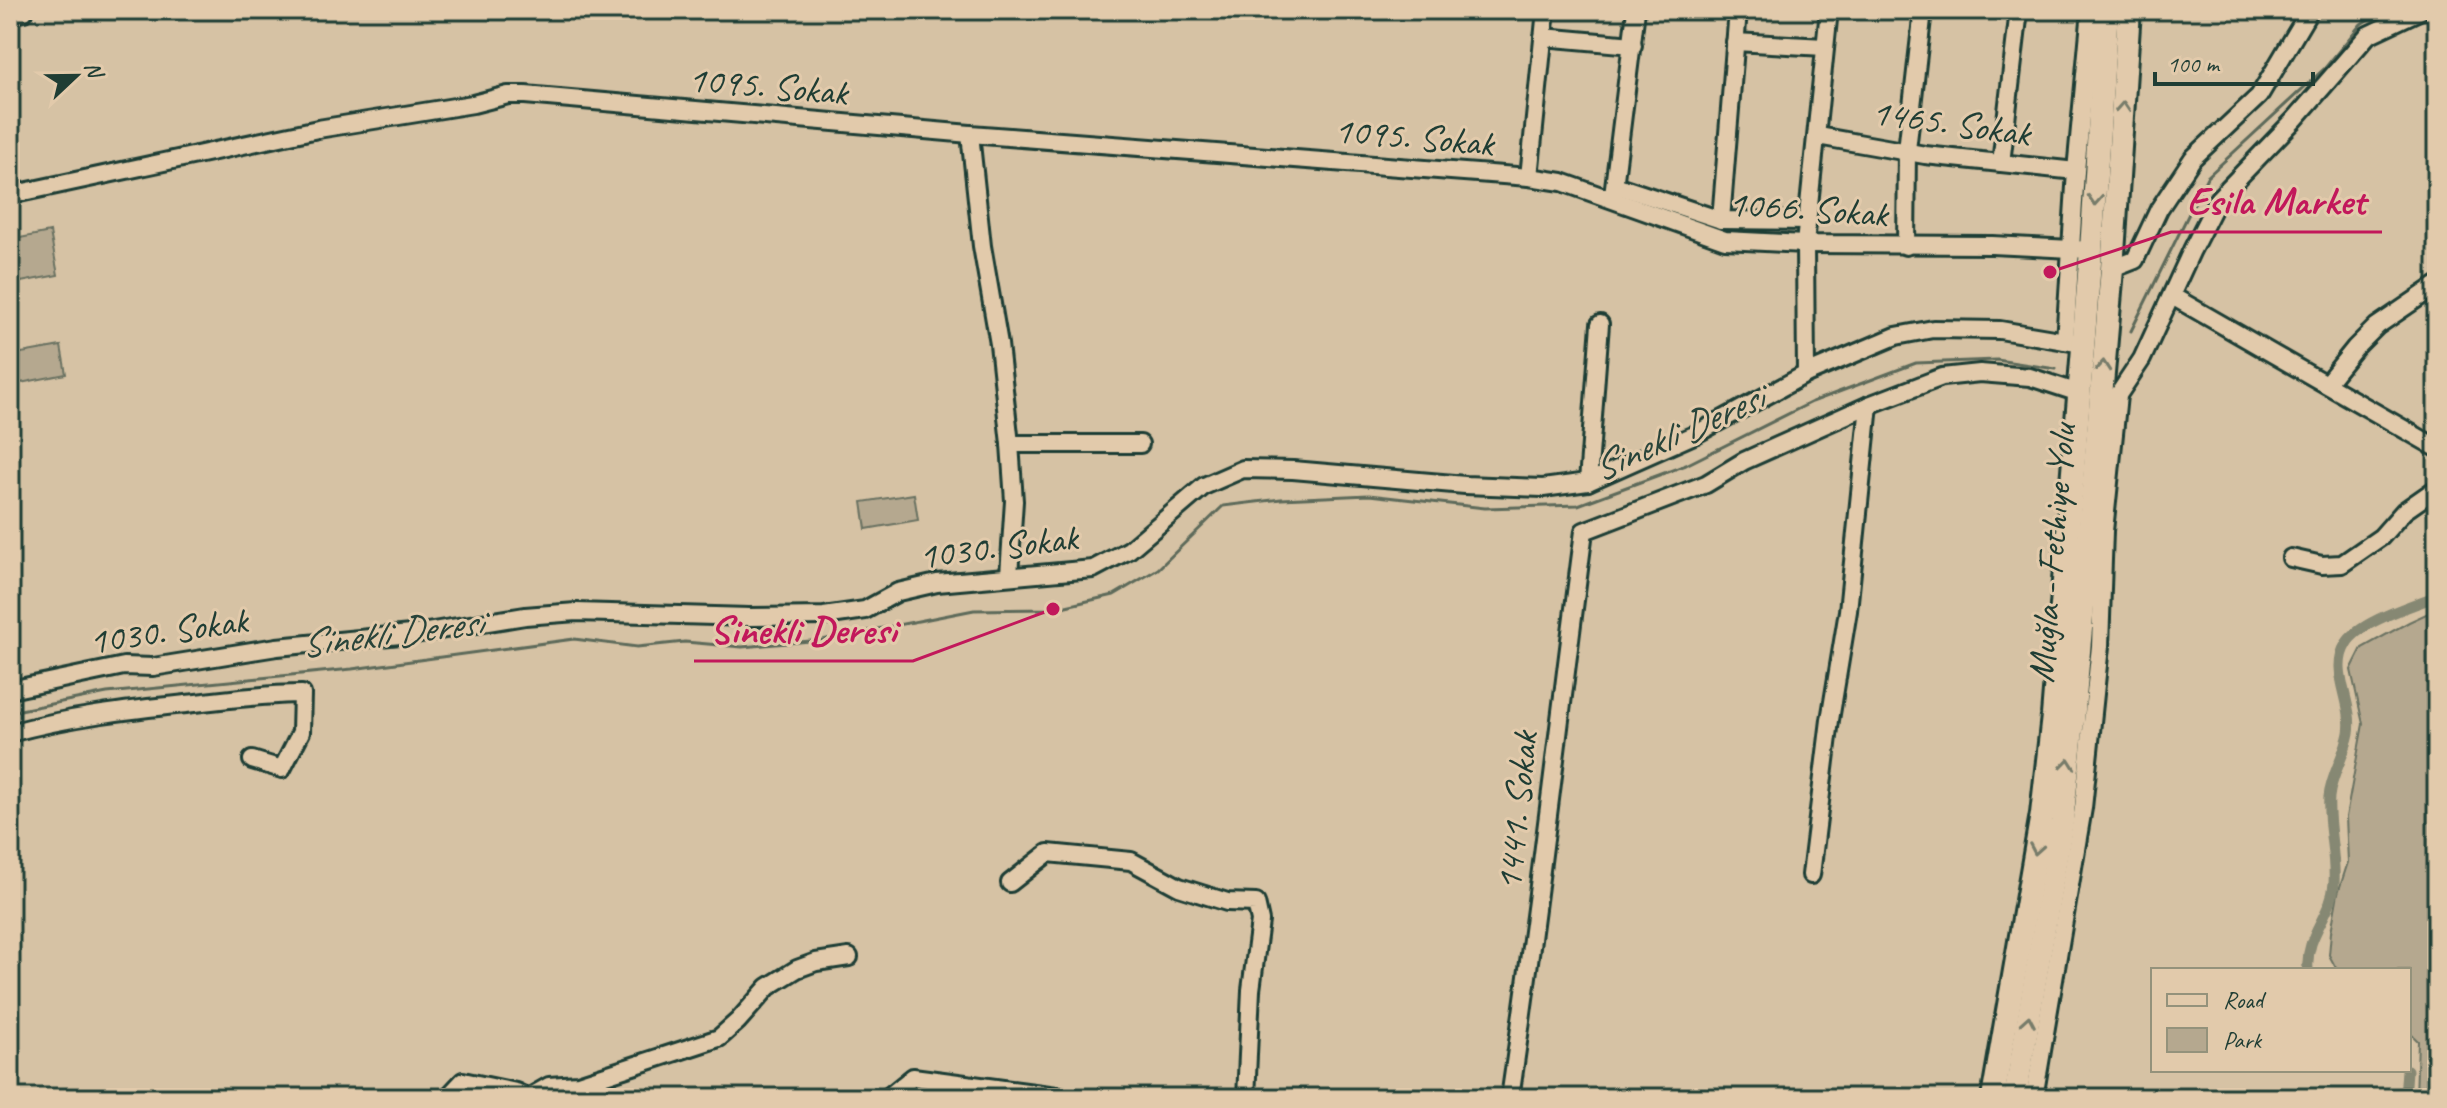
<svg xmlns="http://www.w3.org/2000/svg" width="2447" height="1108" font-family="Caveat,sans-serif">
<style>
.green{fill:#b5a88f;stroke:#6a7262;stroke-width:2}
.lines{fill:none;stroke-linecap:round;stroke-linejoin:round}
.stream{stroke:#5d6a5a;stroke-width:3}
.canal{stroke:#868873;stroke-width:11}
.minor-casing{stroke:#1f3d34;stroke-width:22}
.major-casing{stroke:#1f3d34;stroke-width:26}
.highway-casing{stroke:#1f3d34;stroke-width:28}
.minor{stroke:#e2caab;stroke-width:16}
.major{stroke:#e2caab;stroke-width:20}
.highway{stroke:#e2caab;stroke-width:22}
.oneway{stroke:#777c6a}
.labels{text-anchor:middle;stroke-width:6;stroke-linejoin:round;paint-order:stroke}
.street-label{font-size:38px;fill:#1f3d34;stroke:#e2caab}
.water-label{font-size:40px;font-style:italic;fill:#29443a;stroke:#e2caab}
.leader{fill:none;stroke:#c2185b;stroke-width:3}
.callout-dot{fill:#c2185b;stroke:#e2caab;stroke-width:3}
.callout-label{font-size:40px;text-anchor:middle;font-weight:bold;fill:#c2185b;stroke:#e2caab;stroke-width:6;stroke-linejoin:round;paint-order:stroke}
</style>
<rect width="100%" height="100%" fill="#d6c2a4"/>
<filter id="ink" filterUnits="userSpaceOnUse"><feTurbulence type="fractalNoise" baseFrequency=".0125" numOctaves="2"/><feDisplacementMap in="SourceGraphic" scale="16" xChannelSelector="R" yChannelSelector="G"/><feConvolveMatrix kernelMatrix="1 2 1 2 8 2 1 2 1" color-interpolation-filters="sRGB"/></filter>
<g filter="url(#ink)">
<!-- green -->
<g class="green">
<path d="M50,232l8,43 -48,9v-44z"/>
<path d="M61,346l5,28 -56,11v-30z"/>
<path d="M914,494l4,26 -52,9 -4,-27z"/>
<path d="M2437,609v489h-21l2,-57 -9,-9v-62h-72l-8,-15 2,-23 7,-39 10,-31 -2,-45 17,-93 -12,-54 11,-22 47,-26z"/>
</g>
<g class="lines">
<!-- stream -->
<g class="stream">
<path d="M2131,331l76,-154 118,-109 36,-44 21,-14"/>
<path d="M10,712l97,-19 245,-24 222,-30 63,8 48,-5 57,5 80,-7 152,-30 79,-1 61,-14 44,-26 65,-63 58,-7 88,-4 116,13 93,-3 108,-40 126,-63 104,-39 81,-3 59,9"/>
</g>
<!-- canal -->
<g class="canal">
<path d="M2308,970c-3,-36 24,-54 26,-87 2,-28 -7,-57 -5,-86 2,-22 16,-42 20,-64 5,-31 -20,-62 -3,-89 12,-22 68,-39 91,-48"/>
<path d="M2405,1098l2,-28"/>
</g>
<!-- minor casing -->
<g class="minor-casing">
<g id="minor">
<path d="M1543,37l90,8"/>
<path d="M1735,42l90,5"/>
<path d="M970,134l12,112 17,98 11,100 4,57 -5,74"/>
<path d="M1818,136l107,19 151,16"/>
<path d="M2001,163l18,-153"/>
<path d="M1529,177l17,-167"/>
<path d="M1615,185l106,35 87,1"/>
<path d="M10,195l308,-66 155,-25 35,-9h17l445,39 559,43 33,5 163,58 80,4 187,1 99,5"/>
<path d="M1613,195l23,-185"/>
<path d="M1721,220l17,-210"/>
<path d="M1906,246l1,-96 16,-140"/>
<path d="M2112,269l23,-9 24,-51 34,-51 66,-62 51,-86"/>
<path d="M2172,296l265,152"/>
<path d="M2065,341l11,-170 15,-161"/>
<path d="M1806,374l-1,-130 24,-234"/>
<path d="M2326,384l29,-36 22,-22 60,-41"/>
<path d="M2112,404l30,-45 50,-109 26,-51 77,-80 73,-84 53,-25"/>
<path d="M1010,444h130"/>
<path d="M1588,482l12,-158"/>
<path d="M2291,558l31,7 20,-1 39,-27 23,-26 33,-23"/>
<path d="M10,690l114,-24 29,1 124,-20 144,-14 104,-17 51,-4 173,5 75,-1 41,-6 33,-18 39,-9 156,-14 36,-19 75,-64 39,-17 50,1 172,15 78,3 45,-6 106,-47 112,-61 90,-38 37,-7 67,1 83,14"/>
<path d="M10,733c58,-16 117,-23 176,-29 39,-4 77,-10 116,-10l-1,38 -19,37 -30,-9"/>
<path d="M1811,875l19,-155 18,-109 21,-206"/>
<path d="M1010,883l38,-30 83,8 48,26 48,15 29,1 4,18 -9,69 -5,108"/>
<path d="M447,1098l16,-17 53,11 12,6"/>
<path d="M528,1098l21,-12 29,-2 141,-46 19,-17 30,-34 29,-18 19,-7 33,-5"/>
<path d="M887,1098l26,-21 159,21"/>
<path d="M1510,1098c28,-189 49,-378 74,-567l122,-47 38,-23 125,-56 73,-28 38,-4 50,4 49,16"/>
<path d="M2034,1098l49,-290 17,-162 4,-115 14,-136"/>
</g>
</g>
<!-- major casing -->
<g class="major-casing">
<path id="major" d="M10,13l13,-3"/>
</g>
<!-- highway casing -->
<g class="highway-casing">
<g id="highway">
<path d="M1993,1098l49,-284 11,-98 38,-466 16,-240"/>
<path d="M2015,1098l47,-276 11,-101 39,-452 17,-259"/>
</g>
</g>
<!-- minor -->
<use href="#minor" class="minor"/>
<!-- major -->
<use href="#major" class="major"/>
<!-- highway -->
<use href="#highway" class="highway"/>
</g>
<!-- one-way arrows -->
<defs><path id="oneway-chevron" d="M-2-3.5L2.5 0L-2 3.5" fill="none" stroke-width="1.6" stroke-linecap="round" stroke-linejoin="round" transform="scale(2)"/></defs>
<g class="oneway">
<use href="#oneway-chevron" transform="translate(2123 107) rotate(-86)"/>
<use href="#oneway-chevron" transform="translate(2095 200) rotate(94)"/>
<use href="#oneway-chevron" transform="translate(2103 366) rotate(-85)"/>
<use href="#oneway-chevron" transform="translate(2068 764) rotate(-84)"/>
<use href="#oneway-chevron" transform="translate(2036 849) rotate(100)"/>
<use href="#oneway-chevron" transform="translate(2028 1021) rotate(-80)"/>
</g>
</g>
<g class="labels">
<!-- street labels -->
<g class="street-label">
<text transform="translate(768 85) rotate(5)" y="13">1095. Sokak</text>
<text transform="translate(1951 122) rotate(8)" y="13">1465. Sokak</text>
<text transform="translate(1414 136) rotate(5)" y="13">1095. Sokak</text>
<text transform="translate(1808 208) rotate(4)" y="13">1066. Sokak</text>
<text transform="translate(998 546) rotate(-7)" y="13">1030. Sokak</text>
<text transform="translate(2051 553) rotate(-85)" y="13">Muğla - Fethiye Yolu</text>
<text transform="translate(168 630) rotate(-8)" y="13">1030. Sokak</text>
<text transform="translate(1516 811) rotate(-84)" y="13">1441. Sokak</text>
</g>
<!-- water labels -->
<g class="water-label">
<text transform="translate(1677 432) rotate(-24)" y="14">Sinekli Deresi</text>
<text transform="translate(391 632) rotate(-7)" y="14">Sinekli Deresi</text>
</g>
</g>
<!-- callouts -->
<path class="leader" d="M2050 272L2171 232H2382M1053 609L913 661H694"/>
<g class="callout-dot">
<circle cx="2050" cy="272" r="8"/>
<circle cx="1053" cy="609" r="8"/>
</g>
<g class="callout-label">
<text x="2276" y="214">Esila Market</text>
<text x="803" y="643">Sinekli Deresi</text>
</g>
<!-- margin -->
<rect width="2447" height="1108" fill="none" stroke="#e2caab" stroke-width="40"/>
<rect x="20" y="20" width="2407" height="1068" fill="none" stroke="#1f3d34" stroke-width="3" filter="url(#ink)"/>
<!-- legend -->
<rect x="2151" y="968" width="260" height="104" fill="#e2caab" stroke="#94927b" stroke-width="2"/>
<rect x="2167" y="994" width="40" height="12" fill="#e2caab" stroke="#94927b" stroke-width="2"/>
<text x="2223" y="1008" font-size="24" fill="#1f3d34">Road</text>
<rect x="2167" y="1028" width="40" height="24" fill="#b5a88f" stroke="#94927b" stroke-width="2"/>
<text x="2223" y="1048" font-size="24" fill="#1f3d34">Park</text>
<!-- north arrow -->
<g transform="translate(76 76) rotate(68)" stroke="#e2caab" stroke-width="6" paint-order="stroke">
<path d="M0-6L14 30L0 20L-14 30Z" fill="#1f3d34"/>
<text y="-12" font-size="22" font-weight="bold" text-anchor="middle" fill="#1f3d34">N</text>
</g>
<!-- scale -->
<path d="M2155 72v12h158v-12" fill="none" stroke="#1f3d34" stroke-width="4"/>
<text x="2167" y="72" font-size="24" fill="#1f3d34" stroke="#e2caab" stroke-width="6" paint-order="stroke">100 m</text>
</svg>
